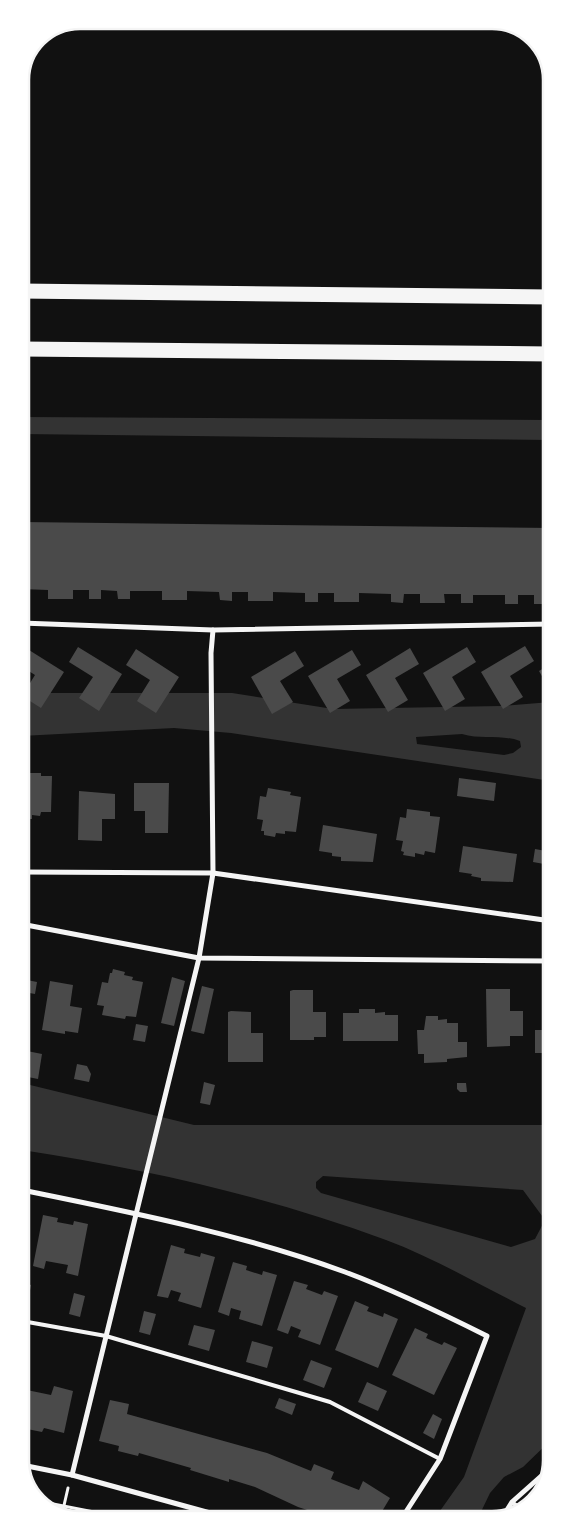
<svg xmlns="http://www.w3.org/2000/svg" width="572" height="1540" font-family="'Golos Text',sans-serif">
<style>
.water{fill:#333;fill-rule:evenodd}
.building{fill:#4a4a4a}
.lines{fill:none;stroke-linecap:round;stroke-linejoin:round}
.path{stroke:#f5f5f5;stroke-width:3}
.service{stroke:#f5f5f5;stroke-width:4}
.minor{stroke:#f5f5f5;stroke-width:5}
.motorway{stroke:#f5f5f5;stroke-width:15}
.rim{fill:none;stroke:#f5f5f5;stroke-width:2.5}
</style>
<rect width="100%" height="100%" fill="#111"/>
<!-- water -->
<g class="water">
<path d="M21,417l529,3v20l-529,-6z"/>
<path d="M21,693h211l101,16 168,-3 50,-4v79l-320,-48 -57,-5 -153,8zM462,734c20,6 39,0 58,7l1,6 -8,6 -9,2 -87,-11 -1,-7z"/>
<path d="M22,1083l172,42h357l1,314 -29,28 -19,10 -14,16 -12,25h-43l29,-41 62,-169c-46,-23 -92,-50 -140,-68 -119,-44 -240,-71 -364,-90zM323,1176l200,14 22,30 -10,19 -24,8 -190,-54 -5,-5v-6z"/>
</g>
<!-- building -->
<g class="building">
<path d="M21,522l530,6v76h-17v-9h-16v9h-13v-9h-32v8h-12v-9h-17l1,9h-25v-9h-16l-1,9 -12,-1v-8l-32,-1v9h-25v-9h-16v9h-13v-9l-32,-1v9h-25v-9h-16v9l-12,-1 -1,-8 -32,-1v9h-25v-9h-32v8h-12l-1,-8 -16,-1v9h-12v-9h-16v9h-25v-9l-27,-1z"/>
<path d="M21,645l43,27 -23,36 -19,-12 13,-21 -14,-9z"/>
<path d="M525,646l9,15 -24,15 13,21 -20,12 -22,-37z"/>
<path d="M78,647l44,27 -23,37 -20,-13 14,-21 -24,-15z"/>
<path d="M467,647l9,15 -24,15 13,22 -20,12 -22,-38z"/>
<path d="M410,648l9,16 -24,14 13,22 -20,12 -22,-37z"/>
<path d="M136,649l43,28 -23,36 -19,-12 13,-21 -24,-15z"/>
<path d="M352,650l9,15 -24,14 13,22 -20,12 -22,-37z"/>
<path d="M295,651l9,15 -24,15 13,21 -21,12 -21,-37z"/>
<path d="M551,664v28l-12,-21z"/>
<path d="M21,773h20v3h11l-1,36h-10l-1,4 -8,-1v4h-11z"/>
<path d="M459,778l37,5 -2,18 -37,-5z"/>
<path d="M134,783h35l-1,50h-23v-22h-11z"/>
<path d="M268,788l23,4 -1,3 11,2 -5,35 -11,-1v3l-9,-1 -1,4 -11,-2v-4h-3l2,-11 -6,-1 3,-23 6,1z"/>
<path d="M79,791l36,3v25h-13v22l-24,-1z"/>
<path d="M407,809l23,3v4l10,1 -5,36 -10,-2 -1,4 -9,-2v4l-12,-2 1,-3 -3,-1 2,-10 -7,-1 4,-23 6,1z"/>
<path d="M323,825l54,9 -4,28 -32,-1v-4l-9,-1v-3l-13,-2z"/>
<path d="M549,827h2v51l-9,-2 2,-12 -11,-2 2,-13 11,2z"/>
<path d="M463,846l54,8 -4,28 -32,-1v-3l-10,-2 1,-2 -13,-2z"/>
<path d="M21,961l9,1 -3,18 10,2 -2,12 -11,-2 -1,6 -2,-1z"/>
<path d="M113,969l12,3 -1,3 9,2 -1,3 11,2 -7,35 -10,-1 -1,3 -23,-4 2,-9 -7,-1 5,-23 6,1 2,-10h2z"/>
<path d="M172,977l13,4 -11,45 -13,-3z"/>
<path d="M50,981l23,4 -3,21 12,2 -4,25 -13,-2v3l-23,-4z"/>
<path d="M202,986l12,3 -10,45 -13,-3z"/>
<path d="M486,989h24v22h13v25h-13v10l-23,1z"/>
<path d="M293,990h20v22h13v25h-12v3h-24v-49z"/>
<path d="M359,1009h16v4l10,-1v3h13v26h-55v-28h16z"/>
<path d="M231,1011l20,1v21h12v29h-35v-50z"/>
<path d="M544,1015l7,1v46h-9v-9h-7v-23h7v-11h2z"/>
<path d="M426,1016h12v4l9,-1v4h11v19h9v15l-20,2v3l-23,1v-9h-6l-1,-24h7z"/>
<path d="M136,1024l12,2 -3,16 -12,-2z"/>
<path d="M27,1051l15,3 -4,25 -15,-3z"/>
<path d="M77,1064l10,2 4,8 -2,8 -15,-3z"/>
<path d="M204,1082l11,3 -5,20 -10,-2z"/>
<path d="M457,1083h9l1,9h-7l-3,-3z"/>
<path d="M43,1215l15,3 -1,4 16,3 1,-4 14,3 -10,52 -12,-3 2,-8 -22,-4 -2,8 -11,-3z"/>
<path d="M171,1245l14,4 -1,4 16,4 1,-4 14,4 -14,51 -23,-7 3,-8 -10,-3 -3,8 -11,-2z"/>
<path d="M233,1262l14,4 -1,4 16,5 1,-4 14,4 -15,51 -23,-7 2,-8 -10,-3 -2,8 -11,-4z"/>
<path d="M294,1281l14,4 -2,4 16,6 2,-4 14,5 -18,49 -22,-8 3,-7 -10,-4 -3,8 -11,-4z"/>
<path d="M22,1283l9,2 -4,21 -5,-1z"/>
<path d="M74,1293l11,3 -5,21 -11,-3z"/>
<path d="M355,1301l14,6 -2,4 16,6 1,-4 14,6 -20,49 -43,-18z"/>
<path d="M144,1311l12,3 -6,21 -11,-3z"/>
<path d="M194,1325l21,5 -6,21 -21,-6z"/>
<path d="M415,1328l13,6 -2,4 16,7 2,-3 13,6 -23,47 -42,-20z"/>
<path d="M252,1341l21,6 -6,21 -21,-6z"/>
<path d="M311,1360l21,8 -8,20 -21,-8z"/>
<path d="M367,1382l20,9 -9,20 -20,-9z"/>
<path d="M54,1386l19,5 -9,42 -20,-5 -2,4 -20,-4v-39l29,6z"/>
<path d="M279,1398l17,6 -4,11 -17,-7z"/>
<path d="M110,1400l19,4 -2,10 140,39 44,18 3,-7 20,8 -3,7 28,11 4,-9 27,17 -12,20 -43,1 -37,-12 -43,-20 -26,-8v3l-39,-12 1,-2 -52,-15 -1,3 -20,-5 1,-5 -20,-5z"/>
<path d="M433,1414l9,5 -8,20 -11,-6z"/>
</g>
<g class="lines">
<!-- path -->
<g class="path">
<path d="M38,1501l56,11 22,8"/>
<path d="M62,1514l6,-26"/>
</g>
<!-- service -->
<g class="service">
<path d="M22,1321l84,15 224,66 110,57"/>
<path d="M512,1502l9,7"/>
</g>
<!-- minor -->
<g class="minor">
<path d="M21,623l192,7 338,-6"/>
<path d="M21,872l192,1 338,48"/>
<path d="M21,924l178,34 352,3"/>
<path d="M22,1190c108,22 219,44 323,82 48,18 96,41 142,64l-47,123 -38,59"/>
<path d="M22,1465l50,10 160,44"/>
<path d="M72,1475l127,-517 14,-85 -2,-220 2,-23"/>
<path d="M502,1518l10,-16 36,-32"/>
</g>
<!-- motorway -->
<g class="motorway">
<path d="M20,291l530,6"/>
<path d="M21,349l529,5"/>
</g>
</g>
<!-- crop -->
<path d="M0 0H572V1540H0ZM80 29H492A51 51 0 0 1 543 80V1460A51 51 0 0 1 492 1511H80A51 51 0 0 1 29 1460V80A51 51 0 0 1 80 29Z" fill="#fff" fill-rule="evenodd"/>
<path class="rim" d="M80 29H492A51 51 0 0 1 543 80V1460A51 51 0 0 1 492 1511H80A51 51 0 0 1 29 1460V80A51 51 0 0 1 80 29Z"/>
</svg>
